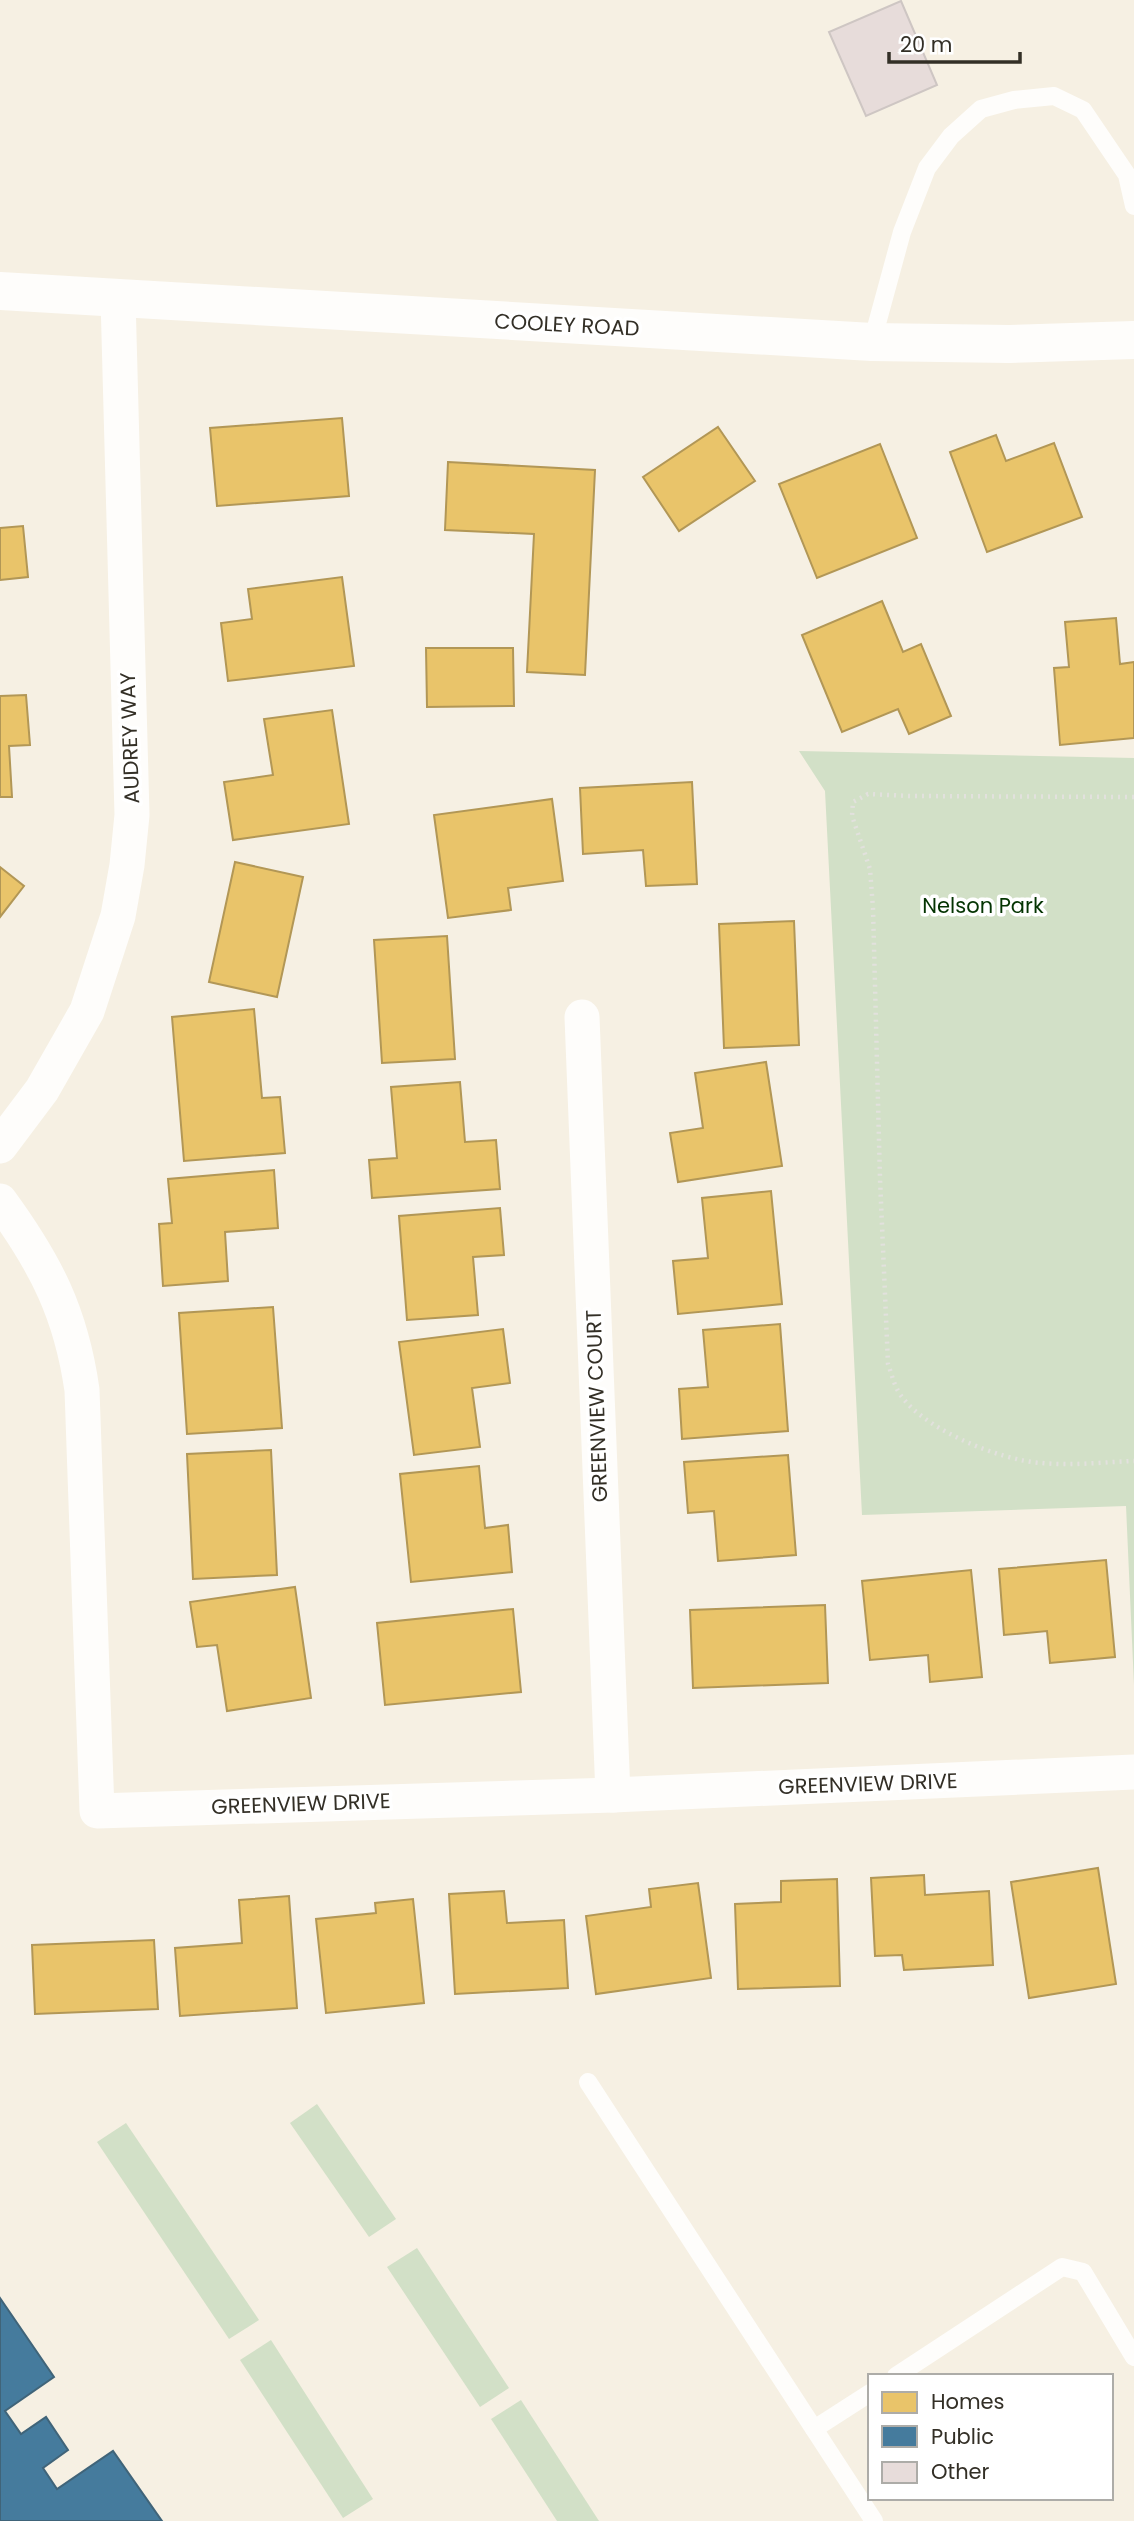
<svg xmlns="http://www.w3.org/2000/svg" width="1134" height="2521" font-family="Poppins,sans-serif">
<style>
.green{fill:#d2e0c7}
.homes{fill:#e9c46a;stroke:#b29756;stroke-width:2}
.public{fill:#457b9d;stroke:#406479;stroke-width:2}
.building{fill:#e7dcda;stroke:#cec6c3;stroke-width:2}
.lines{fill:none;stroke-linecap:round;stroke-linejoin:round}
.path{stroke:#e2e1dd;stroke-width:4.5;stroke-dasharray:2 5;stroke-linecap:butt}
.service{stroke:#fefdfb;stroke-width:18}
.minor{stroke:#fefdfb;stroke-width:35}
.tertiary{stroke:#fefdfb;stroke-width:38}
.labels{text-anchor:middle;stroke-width:7;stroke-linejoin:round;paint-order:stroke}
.street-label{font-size:21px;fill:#332f26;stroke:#fff}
.park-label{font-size:21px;fill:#043402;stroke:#fff}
</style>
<rect width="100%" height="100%" fill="#f6f0e3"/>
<!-- green -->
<g class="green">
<path d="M799,751l335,7v927l-8,-179 -264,9 -37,-724z"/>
<path d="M317,2104l79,115 -27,18 -79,-114z"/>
<path d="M126,2123l133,197 -30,19 -132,-197z"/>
<path d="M417,2248l92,140 -29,19 -93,-140z"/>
<path d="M271,2340l102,159 -30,19 -103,-158z"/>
<path d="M521,2400l78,121h-42l-66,-102z"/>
</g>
<!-- homes -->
<g class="homes">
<path d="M342,418l7,78 -132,10 -7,-78z"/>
<path d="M718,427l37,54 -76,50 -36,-54z"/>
<path d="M996,435l10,26 48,-18 28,74 -95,35 -37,-100z"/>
<path d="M880,444l37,94 -100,40 -38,-94z"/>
<path d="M448,462l147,8 -10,205 -58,-3 7,-138 -89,-4z"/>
<path d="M23,526l5,51 -28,3v-52z"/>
<path d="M342,577l12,89 -126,15 -7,-58 31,-4 -4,-30z"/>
<path d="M882,601l21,51 18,-8 30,72 -42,18 -11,-25 -56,23 -40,-97z"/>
<path d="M1116,618l4,46 14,-2v76l-74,7 -6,-77 15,-1 -4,-45z"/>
<path d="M426,648h87l1,58 -87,1z"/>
<path d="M26,695l4,50 -21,1 3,51h-12v-101z"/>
<path d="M332,710l17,114 -116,16 -9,-58 49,-7 -9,-56z"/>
<path d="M692,782l5,102 -51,2 -3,-36 -60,4 -3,-66z"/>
<path d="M552,799l11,82 -55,7 3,22 -63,8 -14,-103z"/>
<path d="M235,862l68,15 -26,120 -68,-15z"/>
<path d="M0,867l24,19 -24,31z"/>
<path d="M794,921l5,124 -75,3 -5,-124z"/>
<path d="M447,936l8,123 -73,4 -8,-123z"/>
<path d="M254,1009l8,89 18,-1 5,56 -101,8 -12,-144z"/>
<path d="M766,1062l16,104 -104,16 -8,-49 33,-5 -8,-55z"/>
<path d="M460,1082l5,60 31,-2 4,49 -128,9 -3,-38 28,-2 -6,-71z"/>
<path d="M274,1170l4,58 -53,4 3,49 -65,5 -4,-62 13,-1 -4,-44z"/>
<path d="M771,1191l11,113 -104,10 -5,-53 35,-3 -6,-60z"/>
<path d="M500,1208l4,47 -31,2 5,58 -71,5 -8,-104z"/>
<path d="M273,1307l9,121 -95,6 -8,-121z"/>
<path d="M780,1324l8,107 -106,8 -3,-50 29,-2 -5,-57z"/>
<path d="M503,1329l7,54 -38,5 8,59 -66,8 -15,-113z"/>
<path d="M271,1450l6,125 -84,4 -6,-125z"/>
<path d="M788,1455l8,100 -78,6 -4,-50 -26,2 -4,-51z"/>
<path d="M479,1466l6,62 23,-3 4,47 -101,10 -11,-108z"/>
<path d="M1106,1560l9,97 -65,6 -3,-32 -43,4 -5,-66z"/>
<path d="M971,1570l11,107 -52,5 -2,-27 -58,5 -8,-79z"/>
<path d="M295,1587l16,111 -84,13 -10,-66 -20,2 -7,-45z"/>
<path d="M825,1605l3,78 -135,5 -3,-78z"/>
<path d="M513,1609l8,83 -136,13 -8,-82z"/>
<path d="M1098,1868l18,116 -87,14 -18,-116z"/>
<path d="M924,1875l1,20 64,-4 4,74 -89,5 -2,-15 -27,1 -4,-78z"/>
<path d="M837,1879l3,107 -102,3 -3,-85 46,-2v-21z"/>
<path d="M698,1883l13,95 -115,16 -10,-78 65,-9 -2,-18z"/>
<path d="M504,1891l3,32 57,-3 4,68 -113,6 -6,-100z"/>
<path d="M289,1896l8,112 -117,8 -5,-68 67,-5 -3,-43z"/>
<path d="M413,1899l11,104 -98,10 -10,-94 60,-6 -1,-10z"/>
<path d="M154,1940l4,69 -123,5 -3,-69z"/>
</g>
<!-- public -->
<path class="public" d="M0,2298l54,79 -49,34 16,23 25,-17 22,33 -25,18 14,21 56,-38 49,70h-162z"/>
<!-- building -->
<path class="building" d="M901,1l36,84 -71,31 -37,-84z"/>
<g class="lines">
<!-- path -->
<path class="path" d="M1134,797l-224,-1 -42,-2 -15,8 -1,14 18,53 3,39 7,271 8,185c3,8 5,17 9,25 19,38 104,72 145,74 30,3 62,-1 92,-2"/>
<!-- service -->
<g class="service">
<path d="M872,342l30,-110 25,-64 24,-32 30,-27 33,-9 40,-4 29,14 44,65 7,31"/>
<path d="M588,2082l286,439"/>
<path d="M896,2376l166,-109 21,5 51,85"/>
<path d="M814,2429l56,-36"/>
</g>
<!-- minor -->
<g class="minor">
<path d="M582,1017l31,778"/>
<path d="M0,1146l42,-56 45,-79 31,-95 9,-51 5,-50 -14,-517"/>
<path d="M0,1201c46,63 71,112 82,189l15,421 516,-16 521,-23"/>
</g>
<!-- tertiary -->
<path class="tertiary" d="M0,291l872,51 137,2 125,-4"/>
</g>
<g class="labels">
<!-- street labels -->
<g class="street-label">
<text transform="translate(567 325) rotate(3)" y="7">COOLEY ROAD</text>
<text transform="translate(130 738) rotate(-92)" y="7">AUDREY WAY</text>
<text transform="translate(597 1406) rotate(-92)" y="7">GREENVIEW COURT</text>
<text transform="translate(868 1784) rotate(-2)" y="7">GREENVIEW DRIVE</text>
<text transform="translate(301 1804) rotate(-2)" y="7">GREENVIEW DRIVE</text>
</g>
<!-- park labels -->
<g class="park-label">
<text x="983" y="913">Nelson Park</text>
</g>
</g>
<!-- legend -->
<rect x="868" y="2374" width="245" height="126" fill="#ffffff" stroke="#adaca8" stroke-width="2"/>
<rect x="882" y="2392" width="35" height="21" fill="#e9c46a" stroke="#adaca8" stroke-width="2"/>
<text x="931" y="2409" font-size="21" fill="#332f26">Homes</text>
<rect x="882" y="2426" width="35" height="21" fill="#457b9d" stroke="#adaca8" stroke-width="2"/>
<text x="931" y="2444" font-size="21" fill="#332f26">Public</text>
<rect x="882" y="2462" width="35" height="21" fill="#e7dcda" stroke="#adaca8" stroke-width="2"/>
<text x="931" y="2479" font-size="21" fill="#332f26">Other</text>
<!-- scale -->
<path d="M889 52v10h131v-10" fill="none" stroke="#332f26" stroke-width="3.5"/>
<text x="900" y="52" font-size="21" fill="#332f26" stroke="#ffffff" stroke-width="5" paint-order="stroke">20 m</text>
</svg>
